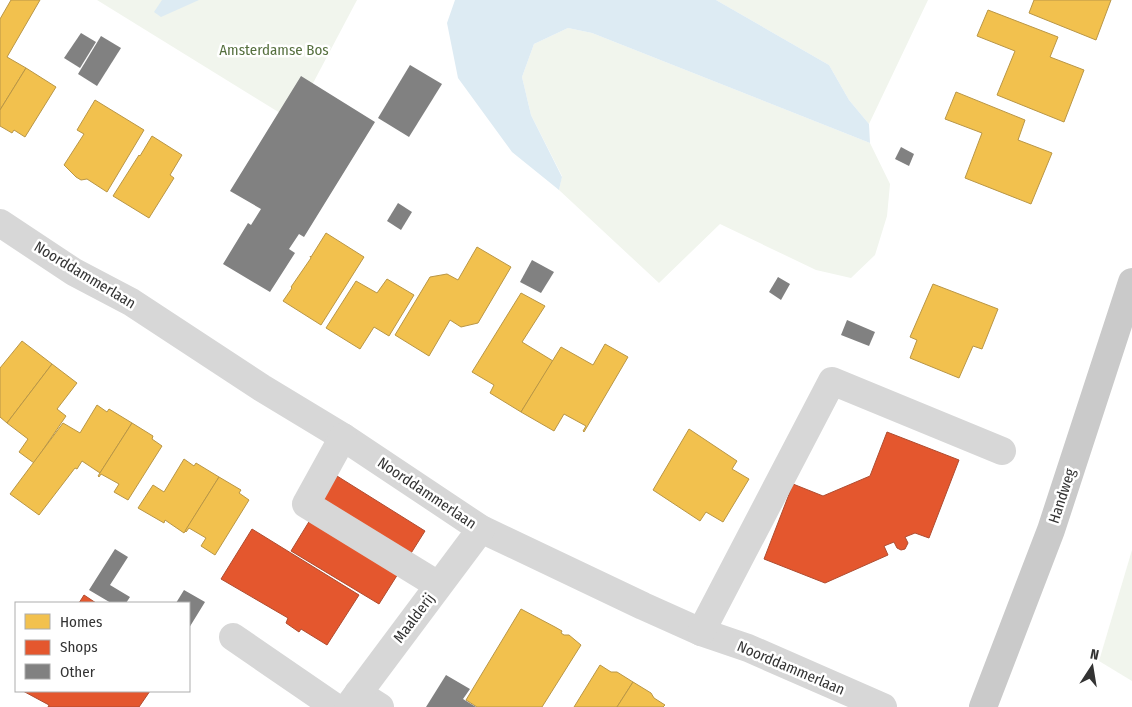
<svg xmlns="http://www.w3.org/2000/svg" width="1132" height="707" font-family="'Fira Sans Condensed',sans-serif">
<style>
.green{fill:#f1f5ed}
.water{fill:#ddebf3}
.homes{fill:#f2c14e;stroke:#b99646}
.shops{fill:#e4572e;stroke:#af4c30}
.building{fill:#818181}
.lines{fill:none;stroke-linecap:round;stroke-linejoin:round}
.minor{stroke:#d7d7d7;stroke-width:28}
.major{stroke:#cacaca;stroke-width:28}
.labels{text-anchor:middle;stroke-width:5;stroke-linejoin:round;paint-order:stroke}
.park-label{font-size:15px;fill:#56703f;stroke:#fff}
.street-label{font-size:15px;fill:#333;stroke:#fff}
</style>
<rect width="100%" height="100%" fill="#fff"/>
<!-- green -->
<g class="green">
<path d="M97,0h260l-64,121z"/>
<path d="M716,0h212l-59,124 -20,-24 -20,-35z"/>
<path d="M568,28l24,5 278,110 20,41 -3,32 -12,39 -24,23 -35,-8 -96,-46 -61,59 -100,-93 3,-14 -31,-61 -9,-38 12,-33z"/>
<path d="M1132,550v131l-33,-20z"/>
</g>
<!-- water -->
<g class="water">
<path d="M162,0h37l-38,17 -7,-5z"/>
<path d="M455,0h261l113,65 20,35 20,24 1,19 -278,-110 -24,-5 -34,16 -12,33 9,38 31,62 -3,13 -47,-38 -54,-74 -11,-55z"/>
</g>
<!-- homes -->
<g class="homes">
<path d="M11,0h29l-33,57 19,11 -26,42v-91z"/>
<path d="M1034,0h77l-15,40 -67,-27z"/>
<path d="M988,10l70,27 -8,20 34,13 -20,52 -67,-27 18,-44 -38,-15z"/>
<path d="M26,68l30,19 -31,50 -11,-7 -2,3 -12,-7v-16z"/>
<path d="M956,92l69,28 -7,20 34,13 -21,51 -66,-26 17,-45 -37,-14z"/>
<path d="M95,100l49,30 -37,62 -20,-13 -6,1 -5,-3 -12,-12 20,-31 -7,-4z"/>
<path d="M152,136l30,19 -12,20 4,3 -25,40 -36,-22 26,-41 1,1z"/>
<path d="M326,233l38,24 -43,68 -38,-24 9,-13 -1,-1 20,-29 -1,-2 1,1z"/>
<path d="M477,247l34,20 -33,56 -17,4 -11,-7 -21,36 -34,-21 35,-58 17,-3 11,6z"/>
<path d="M387,279l27,16 -25,41 -15,-9 -14,22 -34,-21 30,-47 21,12z"/>
<path d="M933,284l65,25 -16,40 -9,-3 -14,32 -49,-20 7,-18 -7,-3z"/>
<path d="M521,293l24,13 -23,36 31,19 -32,51 -31,-19 4,-8 -22,-13z"/>
<path d="M22,341l30,23 -45,59 -7,-6v-49z"/>
<path d="M605,344l23,13 -44,75 -1,-1 3,-5 -22,-12 -10,17 -33,-19 40,-65 32,18z"/>
<path d="M52,364l25,19 -20,26 9,7 -32,47 -15,-11 9,-13 -21,-16z"/>
<path d="M97,405l10,7 2,-3 23,14 -32,50 -18,-12 -5,8 -2,-1 -36,47 -29,-21 53,-71 17,10z"/>
<path d="M132,423l21,13 -1,3 10,7 -34,54 -14,-8 5,-8 -18,-10 -2,3 -1,-1z"/>
<path d="M689,429l48,32 -5,8 17,10 -26,43 -17,-10 -6,9 -47,-31z"/>
<path d="M184,459l10,7 2,-3 23,14 -35,56 -19,-13 -1,3 -26,-15 15,-23 11,7z"/>
<path d="M219,477l22,13 -2,3 10,7 -34,55 -14,-9 5,-8 -17,-10 -3,4 -1,-1z"/>
<path d="M521,609l34,18 7,4 -1,2 3,2h5l12,10 -39,62h-65l-11,-7z"/>
<path d="M600,665l11,7h6l16,10 -16,25h-43z"/>
<path d="M633,682l18,11 3,5 11,7 -2,2h-46z"/>
</g>
<!-- shops -->
<g class="shops">
<path d="M887,432l72,28 -30,78 -14,-5 -10,4 3,6 -3,6 -4,1 -4,-2 -3,-6 -10,4 4,9 -63,28 -61,-24 29,-75 30,12 47,-20z"/>
<path d="M337,476l88,55 -46,73 -88,-53z"/>
<path d="M252,529l107,66 -32,50 -26,-16 -2,3 -13,-9 2,-5 -67,-39z"/>
<path d="M84,595l12,8h-17z"/>
<path d="M23,691h127l-11,16h-91l1,-2z"/>
</g>
<!-- building -->
<g class="building">
<path d="M81,33l15,9 -16,26 -16,-10z"/>
<path d="M101,36l20,12 -24,38 -19,-12z"/>
<path d="M410,65l32,19 -33,53 -31,-19z"/>
<path d="M301,76l74,46 -71,115 -5,-3 -10,15 6,4 -25,39 -47,-28 25,-41 3,2 10,-16 -31,-18z"/>
<path d="M901,147l13,7 -5,12 -14,-7z"/>
<path d="M398,203l14,9 -11,18 -14,-9z"/>
<path d="M532,260l22,12 -13,21 -21,-11z"/>
<path d="M778,277l12,7 -9,16 -12,-8z"/>
<path d="M847,320l28,12 -6,14 -28,-11z"/>
<path d="M115,549l13,8 -18,28 20,12 -4,6h-15l-22,-13z"/>
<path d="M184,590l21,12 -16,26v-25h-13z"/>
<path d="M446,675l24,14 -7,10 13,8h-50z"/>
</g>
<g class="lines">
<!-- minor -->
<g class="minor">
<path d="M0,223l74,49 57,30 131,86 81,49 138,92 162,77 58,26 47,16 135,59"/>
<path d="M343,437l-37,67 132,81"/>
<path d="M701,632l131,-251 170,70"/>
<path d="M233,637l102,70"/>
<path d="M358,693l22,14"/>
<path d="M348,707l133,-178"/>
</g>
<!-- major -->
<path class="major" d="M983,707l68,-177 81,-248"/>
</g>
<g class="labels">
<!-- park labels -->
<g class="park-label">
<text x="274" y="55">Amsterdamse Bos</text>
</g>
<!-- street labels -->
<g class="street-label">
<text transform="translate(85 275) rotate(31)" y="5">Noorddammerlaan</text>
<text transform="translate(427 493) rotate(34)" y="5">Noorddammerlaan</text>
<text transform="translate(1062 496) rotate(-72)" y="5">Handweg</text>
<text transform="translate(414 618) rotate(-53)" y="5">Maalderij</text>
<text transform="translate(791 668) rotate(23)" y="5">Noorddammerlaan</text>
</g>
</g>
<!-- legend -->
<rect x="15" y="602" width="175" height="90" fill="#ffffff" stroke="#adadad"/>
<rect x="25" y="614" width="25" height="15" fill="#f2c14e" stroke="#adadad"/>
<text x="60" y="627" font-size="15" fill="#333333">Homes</text>
<rect x="25" y="640" width="25" height="15" fill="#e4572e" stroke="#adadad"/>
<text x="60" y="652" font-size="15" fill="#333333">Shops</text>
<rect x="25" y="664" width="25" height="15" fill="#818181" stroke="#adadad"/>
<text x="60" y="677" font-size="15" fill="#333333">Other</text>
<!-- north arrow -->
<g transform="translate(1092 667) rotate(12)" stroke="#ffffff" stroke-width="4" paint-order="stroke">
<path d="M0-4L9 19L0 12L-9 19Z" fill="#333333"/>
<text y="-8" font-size="14" font-weight="bold" text-anchor="middle" fill="#333333">N</text>
</g>
</svg>
